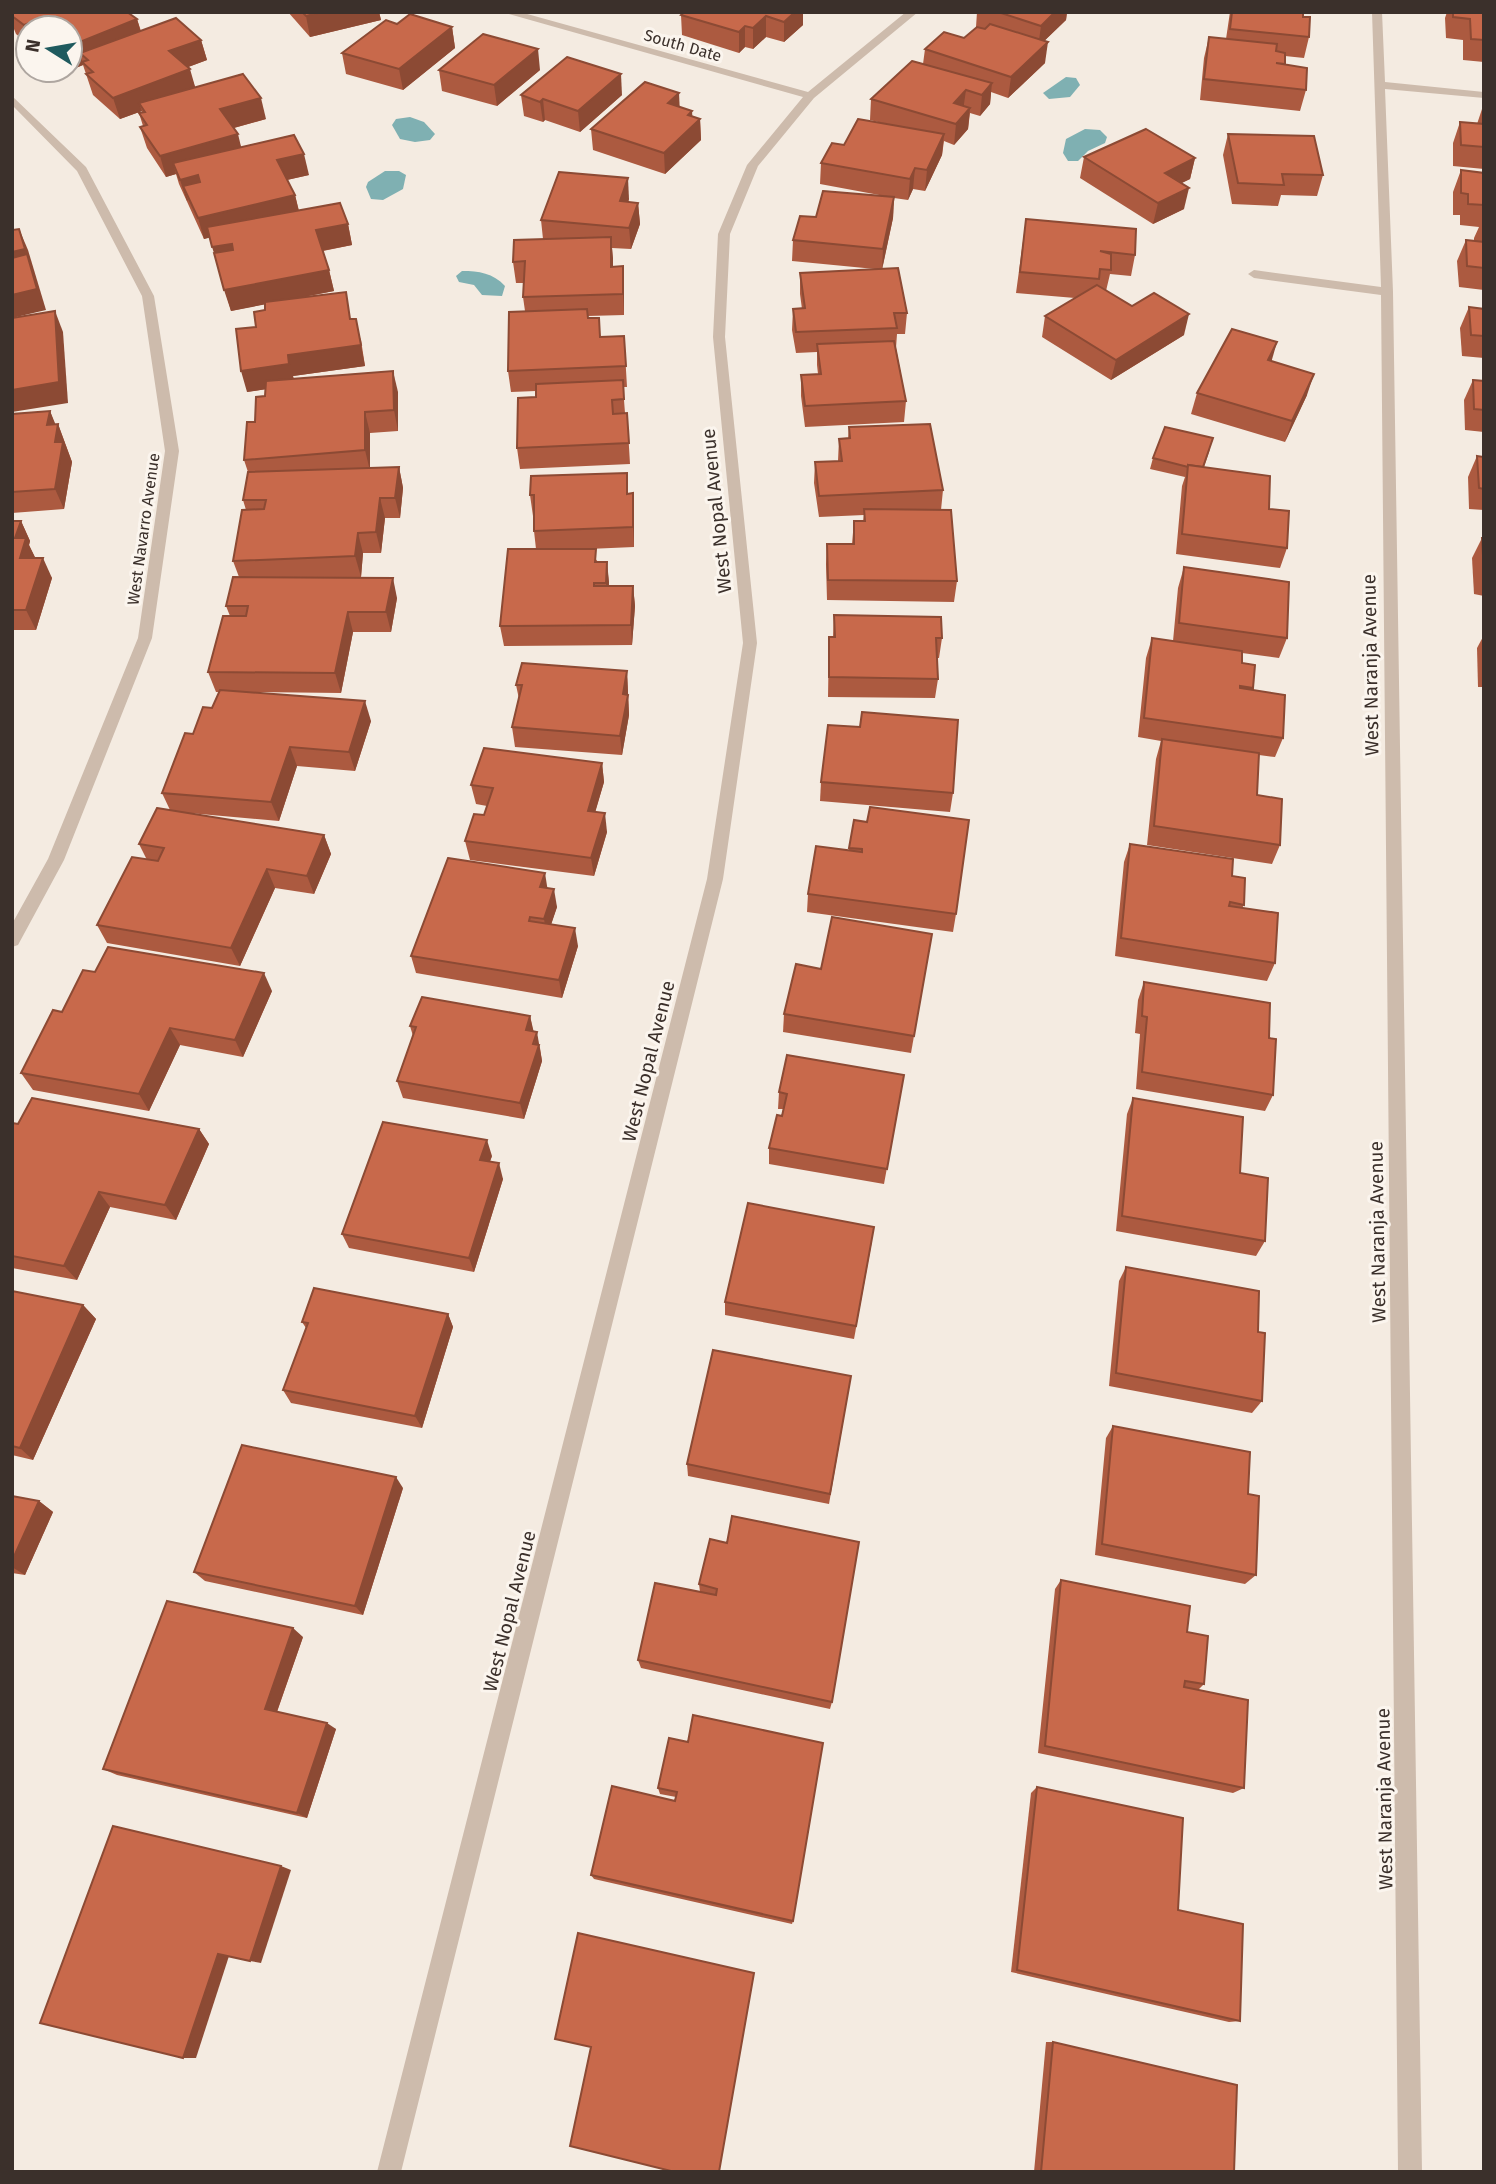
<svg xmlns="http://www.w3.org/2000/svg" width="1496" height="2184" font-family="'Fira Sans',sans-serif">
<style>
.water{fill:#7fb0b2}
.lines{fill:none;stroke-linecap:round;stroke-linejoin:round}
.minor{fill:#cdbbac;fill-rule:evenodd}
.wall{fill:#ac5a40}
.shaded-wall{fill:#8c4a34}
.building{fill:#c8694b;stroke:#8c4a34;stroke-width:2}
.labels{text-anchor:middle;stroke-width:6;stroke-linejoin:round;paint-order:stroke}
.far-street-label{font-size:16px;fill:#3b302b;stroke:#fbf5ee}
.street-label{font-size:19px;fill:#3b302b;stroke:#fbf5ee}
</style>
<rect width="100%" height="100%" fill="#f4ebe1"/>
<!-- water -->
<g class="water">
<path d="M1066,77l10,1 4,7 -10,12 -21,2 -6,-6z"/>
<path d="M410,117l14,5 11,12 -5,6 -15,2 -15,-3 -8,-14 4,-6z"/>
<path d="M1085,129l15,1 7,7 -2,6 -17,8 -10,10h-10l-5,-8 3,-14z"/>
<path d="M385,171h14l7,4 -3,14 -20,11 -12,-1 -5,-12 2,-5z"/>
<path d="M462,271c17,0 31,2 43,15l-3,10 -20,-1 -8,-10 -15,-3 -3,-6z"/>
</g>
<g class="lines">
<!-- minor -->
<g class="minor">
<path d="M502,12h18l288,80 98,-80h12l-104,86 -56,68 -28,68 -5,103 32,306 -34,236 -322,1293h-24l330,-1293 36,-236 -30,-306 5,-103 29,-69 56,-68z"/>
<path d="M1372,12h10l3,70 99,10v6l-99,-9 8,203 29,1880h-24l-17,-1877 -127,-17 -6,-4 6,-4 127,17z"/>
<path d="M12,96l74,71 68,129 25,155 -27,187 -88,222 -46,85 -6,2v-23l36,-65 90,-221 27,-187 -23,-155 -65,-125 -65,-66z"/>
</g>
</g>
<!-- wall -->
<g class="wall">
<path d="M12,12l125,7 4,12 60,9 6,20 -19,7 7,20 71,32 -32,9 7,19 68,28 -22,5 8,15 4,16 49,13 4,21 -29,6 6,19 5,21 -41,8 59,20 9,21 4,26 -72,10 1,3 104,13v39l-28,2v35l29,-1 4,21 -3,30h-15l-4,35h-18l-2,24h-18l54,21 -6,34h-38l-12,61 -91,-1 121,29 -16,50 -58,-5 -18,55 -90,-8 135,22 7,19 -17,40 -39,-6 -35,78 -133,-23 -10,-18 50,-65 -8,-16 31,-34 -8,-17 31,-59 19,-26 7,-16h-3l-8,-20 22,-56 -4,-10 13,-29 -6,-16 13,-51 -3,-10 5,-28 -4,-12 11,-38 10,-26 1,-7 -19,3 9,-65 9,-17v-6l-34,7 -21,-74 -6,2 -25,-55 -3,-10 -10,3 -19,-29 -7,-21 3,-1 -4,-13 3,-1v-1l-22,8 -27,-24 -10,-30 -17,7 -3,-2h7v-42h-42v16l-12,-10 -4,-10z"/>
<path d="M288,12h91l2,8 -71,17z"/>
<path d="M684,12h119v13l-19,17 -18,-5 -13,12 -8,-2 -6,6 -57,-18 -1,-20z"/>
<path d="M977,12h90l-1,8 -22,21 1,22 -37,35 -17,-6 -1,12 -10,12 -10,-3 -2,16 -14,16 -10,-4 -2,14 -17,36 -12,-2 -5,11 -14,-2 -1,20 -11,51 25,44 -2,21h-8l-1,14 10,53 -2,21 -99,5 -4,-31v-21l17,-1 -1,-9v-13l-21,1 -4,-23 1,-21h9l-2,-15v-21l75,-4 -83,-8 1,-21 23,-23 74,-20 -70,-13 1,-21 23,-18 38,-22 -12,-3 1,-21 52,-35 2,-15 39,-11 13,-11h-1z"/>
<path d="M1230,12h73v5l6,20 -5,21 -19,-2v9l21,25 -6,21 -100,-11 4,-42 5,-21 17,2z"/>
<path d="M1447,12h37v50l-21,-2v-20l-17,-2 -1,-20z"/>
<path d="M452,27l3,21 -52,42 -57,-16 -4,-21z"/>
<path d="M439,70h101l-43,36 -55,-15z"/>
<path d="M521,95h101l-42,37 -35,-12 -2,2 -19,-6z"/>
<path d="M680,107l13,10 7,2 1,21 -36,34 -72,-24 -2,-21z"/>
<path d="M1482,109h2v181l-25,-3 -2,-26 9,-21 8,1v-3l5,-11 -19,-2v-10h-7v-23l8,-22 21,3 2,-4 -31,-3v-23l7,-21 17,2z"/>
<path d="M1228,134l95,41 -6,21 -36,-1 -3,11 -46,-2 -9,-49z"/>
<path d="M1084,157l111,1 -5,21 -9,4 3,26 -31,15 -73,-46z"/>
<path d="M629,199l-1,3 10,1 2,21 -9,25 -19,-1 1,19 11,21v27l-36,1v2h11l1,19 24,-1 3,51h-4l2,26h2l3,51 -110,5 -3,-21 19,-51v-6l-25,1 -3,-21 17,-60 -2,-14 1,-14h-8l-3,-21 30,-23 -2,-19z"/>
<path d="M1026,219l109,36 -4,21 -21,-2 -4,17 78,44 -73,45 -69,-43 3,-21 30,-18 -59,-5z"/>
<path d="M1469,307l15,2v49l-22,-2 -2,-28z"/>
<path d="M1271,361l36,34 -22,47 -94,-28 6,-21z"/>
<path d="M1473,380l11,1v51l-19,-2 -1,-30z"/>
<path d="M50,411l5,14 3,-1 14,38 -8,47 -52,4v-99z"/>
<path d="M849,427l94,63 -2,20 16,71 -3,21 -127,-2 -1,-36 1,-20h25l2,-23h9l1,-6 -45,2 -5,-34 1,-21 23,-1 1,-22h9z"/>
<path d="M1210,449l-6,18 65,42 18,39 -7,20 -104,-14 6,-68 3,-9 -35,-8 3,-11z"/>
<path d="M1477,456l7,1v53l-15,-1 -1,-32z"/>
<path d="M628,494l6,20v33l-46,2 10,13h9l2,24h24l2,20 -3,39 -128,1 -4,-20 36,-77 -2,-18v-16l-1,1 -3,-21z"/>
<path d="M12,521h9l9,20 -1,4 6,13 17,20 -16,52h-24z"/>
<path d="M1482,538h2v58l-10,-2 -2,-36z"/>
<path d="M1184,567l103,71 -8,20 -37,-5v10l11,25 -1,2 31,48 -8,19 -16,-2 -2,40 23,50 -8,19 -125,-19 9,-86 5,-18 -23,-4 8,-79 6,-20 21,3 5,-53z"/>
<path d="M834,615l108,23 -3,20h-2l1,21 -3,19 -107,-1 1,-60h4z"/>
<path d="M1484,635v52h-6l-1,-39z"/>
<path d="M627,671l2,44 -7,40 -107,-8 -3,-20 7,-28 -3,-14z"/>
<path d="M602,763l2,19 -9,30 12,20 -13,44 -124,-16 -5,-19 19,-26 3,-9 -11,-2 -5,-19z"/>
<path d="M821,782l132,11 -3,19 -130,-11z"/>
<path d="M854,820l102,94 -3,18 -146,-20 1,-18 41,-44z"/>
<path d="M1130,844l102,32 12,29 -2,3 33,55 -8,18 -152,-25 9,-94z"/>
<path d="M547,888l10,19 -6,17 27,22 -16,52 -146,-25 -5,-17z"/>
<path d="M932,934l-21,119 -128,-21 1,-18 37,-45z"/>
<path d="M1144,982l125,56 4,57 -8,16 -129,-22 4,-55 -5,-1 3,-33z"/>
<path d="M272,991l-29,66 -63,-12 -31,66 -116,-21 -12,-17 41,-61z"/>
<path d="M530,1016l3,15 7,17 2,13 -18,58 -121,-21 -6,-17 16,-45 -3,-10z"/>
<path d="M904,1075l-20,109 -115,-20v-16l13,-32 1,-7h-5l1,-17z"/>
<path d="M1133,1098l107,75 25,68 -9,15 -140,-25 11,-117z"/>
<path d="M12,1123l187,6 10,15 -33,76 -66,-13 -33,73 -65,-12z"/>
<path d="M492,1156l-2,5 13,18 -29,93 -125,-24 -7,-14z"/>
<path d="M872,1241l-18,98 -129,-24v-13z"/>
<path d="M1126,1267l132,65 4,69 -10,12 -143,-27 10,-105z"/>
<path d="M12,1291l71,14 13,14 -63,141 -21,-5z"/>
<path d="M448,1314l5,13 -31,101 -131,-25 -8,-13 23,-62 -4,-6z"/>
<path d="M851,1376l-22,128 -141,-28 -1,-12z"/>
<path d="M1113,1426l135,68 8,81 -11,9 -150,-29 11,-117z"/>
<path d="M403,1488l-40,127 -158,-34 -11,-9z"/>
<path d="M12,1496l27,5 14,11 -28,63 -13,-2z"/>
<path d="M727,1543l105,159 -2,7 -189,-41 -3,-8 62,-68 -1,-8z"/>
<path d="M1061,1580l126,52 17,52 -6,6 46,98 -11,5 -195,-40 17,-164z"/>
<path d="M303,1637l-26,75 59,17 -29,89 -190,-43 -14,-6z"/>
<path d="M688,1742l105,179 -1,3 -198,-45 -3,-4 84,-74 1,-4 -16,-3 -2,-6z"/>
<path d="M1037,1787l141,123 62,111 -11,1 -218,-50 20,-179z"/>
<path d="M1046,2042h7l181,130h-200z"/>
</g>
<!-- shaded-wall -->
<g class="shaded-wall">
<path d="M322,12h57l2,8 -71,17 -4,-21z"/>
<path d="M795,12h8v13l-19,17v-20z"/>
<path d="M1055,12h12l-1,8 -28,27 3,-21z"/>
<path d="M766,16v21l-13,12v-21z"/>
<path d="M40,19l4,9h-16v10l-4,-13z"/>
<path d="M137,19l6,21 -55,20 -8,-7 3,12 -17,7 -1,-2h5v-24z"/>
<path d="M745,26v21l-6,6v-21z"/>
<path d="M452,27l3,21 -52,42 -4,-21z"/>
<path d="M201,40l6,20 -32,12 -6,-21z"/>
<path d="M1048,42l-3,21 -37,35 3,-21z"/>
<path d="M538,49l2,21 -43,36 -3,-21z"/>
<path d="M190,69l6,21 -57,13 3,8 -22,8 -7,-21z"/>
<path d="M621,74l1,21 -42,37 -2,-21z"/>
<path d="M992,83l-2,21 -10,12 2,-21z"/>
<path d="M966,90l-3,21 -9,-8z"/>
<path d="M679,93l1,21 -12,-11z"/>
<path d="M261,98l5,21 -40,11 -6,-21z"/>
<path d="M543,99l2,21 -2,2 -3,-20z"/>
<path d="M970,108l-2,21 -14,16 2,-21z"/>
<path d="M692,111l1,15 7,-7 1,21 -36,34 -1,-21 24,-38z"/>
<path d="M238,134l5,21 -70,8 3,11 -10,3 -6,-21z"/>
<path d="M944,134l-2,21 -17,36 2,-21z"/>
<path d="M304,154l5,21 -27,6 -5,-21z"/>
<path d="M1195,158l-5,21 -30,15 5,-21z"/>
<path d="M915,168l-2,21 -5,11 2,-21z"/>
<path d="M198,175l6,21 -21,-10 5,14 -1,1 -7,-21z"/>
<path d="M628,178l1,21 -7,23 -2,-21z"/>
<path d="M1189,188l-5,21 -31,15 5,-21z"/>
<path d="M295,195l5,21 -96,23 -6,-21z"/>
<path d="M894,197l-1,21 -11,52 1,-21z"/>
<path d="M638,203l2,21 -9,25 -2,-21z"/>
<path d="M348,224l4,21 -31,6 -5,-21z"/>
<path d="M19,229l9,21 18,60 -34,8v-66z"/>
<path d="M611,237l2,21v30l-2,-21z"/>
<path d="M232,244l6,21 -19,3 -7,-21z"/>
<path d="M623,266l1,22v27l-1,-21z"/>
<path d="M329,270l5,21 -103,20 -7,-21z"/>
<path d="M55,311l8,21 5,71 -56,9v-22z"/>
<path d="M1189,314l-5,21 -73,45 5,-20z"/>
<path d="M356,319l9,47 -72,10 1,9 -47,7 -6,-21 47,-16z"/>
<path d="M1277,342l-6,21 -3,-3z"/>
<path d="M393,371l5,21v39l-4,-21z"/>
<path d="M1314,374l-7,21 -22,47 7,-21z"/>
<path d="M50,411l7,17 1,-4 14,38 -8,47 -9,-20 -8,-64z"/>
<path d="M365,412l5,21v38l-5,-21z"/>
<path d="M399,467l4,21 -3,30 -5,-20z"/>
<path d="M633,493l1,21v33l-1,-20z"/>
<path d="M380,498l5,20 -4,35 -5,-21z"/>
<path d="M21,521l9,20 -1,4 7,14 -16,-1 -5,-20z"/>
<path d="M358,533l5,20 -2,24 -6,-21z"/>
<path d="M43,558l9,20 -16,52 -10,-20z"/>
<path d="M607,562l2,20 -1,21 -2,-20z"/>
<path d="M393,578l4,20 -6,34 -5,-20z"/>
<path d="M633,586l2,20 -3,39 -1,-20z"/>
<path d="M348,612l5,20 -12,61 -6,-20z"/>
<path d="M627,671l2,44 -7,40 -2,-19 3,-42z"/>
<path d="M365,701l6,20 -16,50 -6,-19z"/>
<path d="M290,747l7,19 -18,55 -8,-19z"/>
<path d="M602,763l2,19 -14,48 -2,-19z"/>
<path d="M605,813l2,19 -13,44 -3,-18z"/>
<path d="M324,835l7,19 -17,40 -7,-18z"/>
<path d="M267,869l8,19 -35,78 -9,-18z"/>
<path d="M545,873l3,19 -8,-5z"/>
<path d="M554,889l3,18 -10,30 -3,-18z"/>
<path d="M575,928l3,18 -16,52 -3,-18z"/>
<path d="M264,973l8,18 -29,66 -8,-17z"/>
<path d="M530,1016l4,17 -8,-3z"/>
<path d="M170,1028l10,17 -31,66 -10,-17z"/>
<path d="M537,1032l5,29 -18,58 -4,-16z"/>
<path d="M199,1129l10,15 -33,76 -11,-15z"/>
<path d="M487,1140l5,16 -7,19 -5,-15z"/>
<path d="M499,1163l4,16 -29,93 -5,-14z"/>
<path d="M99,1192l11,15 -33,73 -13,-14z"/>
<path d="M83,1305l13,14 -63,141 -13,-12z"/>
<path d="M448,1314l5,13 -31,101 -7,-12z"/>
<path d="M396,1477l7,11 -40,127 -8,-9z"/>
<path d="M39,1501l14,11 -28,63 -13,-8v-6z"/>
<path d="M293,1628l10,9 -28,80 -10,-8z"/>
<path d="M327,1723l9,6 -29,89 -10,-5z"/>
<path d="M281,1866l10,4 -30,93 -11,-2z"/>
<path d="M218,1954l11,2 -33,102h-13z"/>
</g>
<!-- building -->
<g class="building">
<path d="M12,12h115l10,7 -67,27v-18h-37l13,-5 -6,-4 -16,6 -12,-9z"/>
<path d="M302,12h20l-16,4z"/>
<path d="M684,12h111l-11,10 -18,-6 -13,12 -8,-2 -6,6 -58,-17z"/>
<path d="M998,12h57l-14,14z"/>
<path d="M1232,12h71v5h7l-1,20 -79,-8z"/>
<path d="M1453,12h31v28l-13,-1 -1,-20 -17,-2z"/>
<path d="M410,14l42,13 -53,42 -57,-16 44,-33 11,4z"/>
<path d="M176,18l25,22 -32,11 21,18 -77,29 -27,-24 7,-2 -11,-10 6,-2 -8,-7z"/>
<path d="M990,24l58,18 -37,35 -86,-28 19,-17 20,6 13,-11 8,2z"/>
<path d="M483,34l55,15 -44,36 -55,-15z"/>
<path d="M1209,37l68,7 -1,7 9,2v11l-9,-1 31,5 -1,22 -102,-11z"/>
<path d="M567,57l54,17 -43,37 -35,-12 -3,3 -19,-7z"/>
<path d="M912,61l80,22 -10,12 -16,-5 -12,13 16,5 -14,16 -85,-25z"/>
<path d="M243,74l18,24 -41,11 18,25 -78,22 -20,-29 7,-2 -8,-12 6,-1 -6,-9z"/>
<path d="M645,82l34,11 -11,10 24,8 -4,4 12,4 -36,34 -73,-24z"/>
<path d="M858,119l86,15 -17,36 -12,-2 -5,11 -89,-16 11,-20 12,2z"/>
<path d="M1460,122l24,2v23l-23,-2z"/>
<path d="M1146,129l49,29 -30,15 24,15 -31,15 -74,-46z"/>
<path d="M1228,134l86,2 9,39 -41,-1 2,11 -46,-2z"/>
<path d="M294,135l10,19 -27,6 18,35 -97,23 -15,-32 17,-4 -2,-7 -18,5 -7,-17z"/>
<path d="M1461,170l23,3v32l-16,-1v-10l-7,-1z"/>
<path d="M559,172l69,6 -8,23 18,2 -9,25 -88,-8z"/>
<path d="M823,191l71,6 -11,52 -90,-9 7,-24 16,1z"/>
<path d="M340,203l8,21 -32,6 13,40 -105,20 -10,-37 19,-3 -1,-6 -20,3 -5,-20z"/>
<path d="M1026,219l110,10 -1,26 -35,-4 11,3v16l-11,-1 -1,10 -79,-7z"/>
<path d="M19,229l6,20 -13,3v-22z"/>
<path d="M611,237v30l12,-1v28l-100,3 2,-36 -12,1 1,-22z"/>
<path d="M1466,240l18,2v26l-17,-2z"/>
<path d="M27,254l10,35 -25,6v-37z"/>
<path d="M898,268l9,45h-13l3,15 -101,4 -3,-23 12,-1 -5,-35z"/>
<path d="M1097,285l35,21 22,-13 35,21 -73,46 -71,-44z"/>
<path d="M346,292l4,27h6l5,26 -73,10 1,9 -48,7 -5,-42 20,-2 -2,-15 11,-2v-8z"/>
<path d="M1469,307l15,2v27l-13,-1z"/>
<path d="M587,309l1,9h11l1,19 24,-1 2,30 -118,5 1,-59z"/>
<path d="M55,311l4,71 -47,8v-72z"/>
<path d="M1232,329l45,13 -9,18 46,14 -22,47 -95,-28z"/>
<path d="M894,341l12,60 -101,5 -4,-31 20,-1 -4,-30z"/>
<path d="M393,371l1,39 -29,2v38l-121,10 3,-38h8l1,-25 9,-1 1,-15z"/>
<path d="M623,380l1,19 -12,1 1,14 14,-1 2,30 -112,5 1,-50 18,-1v-13z"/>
<path d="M1473,380l11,1v29l-10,-1z"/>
<path d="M50,411l-3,14 11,-1 -3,18h8l-8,47 -43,3v-78z"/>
<path d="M930,424l13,66 -124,6 -4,-34 27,-1 -3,-22 11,-1 -1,-11z"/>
<path d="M1165,427l48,11 -10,29 -15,-2v2l-35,-9z"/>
<path d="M1477,456l7,1v32l-5,-1z"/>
<path d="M1188,465l82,11 -1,33 20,2 -2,37 -105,-14z"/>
<path d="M399,467l-4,31h-15l-4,34 -18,1 -3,23 -122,5 9,-51 22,-1 2,-9h-23l5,-28z"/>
<path d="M627,473v21l6,-1v34l-99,4v-36h-4l1,-19z"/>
<path d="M864,509l87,1 6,71 -129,-1 -1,-36h27v-23h11z"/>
<path d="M12,521h9l-6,17h11l-6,20h23l-17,52h-14z"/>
<path d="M1482,538h2v34z"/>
<path d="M508,549h88l-1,13h12l-1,21h-12v3h39l-2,39 -131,1z"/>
<path d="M1184,567l105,15 -2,56 -108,-15z"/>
<path d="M233,577l160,1 -7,34h-38l-13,61 -127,-1 15,-56h23l2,-10h-22z"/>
<path d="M834,615l107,2 1,21h-6l2,41 -109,-2v-40h6z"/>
<path d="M1152,638l90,13v12l13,2 -2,23 -13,-2v2l45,7 -2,43 -139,-20z"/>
<path d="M522,663l105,8 -4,23 5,1 -8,41 -108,-9 10,-42h-6z"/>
<path d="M220,690l145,11 -16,51 -59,-5 -19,55 -109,-9 23,-60 8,1 10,-27 9,1z"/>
<path d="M862,712l96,8 -5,73 -132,-11 7,-57 32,2z"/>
<path d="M1162,739l97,14 -2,42 25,4 -2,46 -126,-19z"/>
<path d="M484,748l118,15 -14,48 17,2 -14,45 -126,-17 9,-27 10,1 9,-27 -22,-3z"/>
<path d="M870,807l99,13 -13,94 -148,-20 8,-48 46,6v-3l-13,-1 5,-28 13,2z"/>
<path d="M157,808l167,27 -17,41 -40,-7 -36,79 -134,-23 35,-68 26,4 6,-13 -25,-4z"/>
<path d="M1130,844l103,15 -1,17 13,2 -1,27 -14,-3 -1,4 49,7 -3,50 -154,-25z"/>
<path d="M448,858l97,15 -5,14 14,2 -10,30 -14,-2 -1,4 46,7 -16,52 -148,-24z"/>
<path d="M832,917l100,17 -18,102 -130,-22 12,-50 25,5z"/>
<path d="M108,947l156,26 -29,67 -65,-12 -31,66 -118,-21 32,-63 9,2 21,-42 12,2z"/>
<path d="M1144,982l126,21 -1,35 7,1 -3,56 -131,-23 5,-55 -5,-1z"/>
<path d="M422,997l108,19 -4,14 11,2 -4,12 6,1 -19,58 -123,-22 19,-54 -6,-1z"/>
<path d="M787,1055l117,20 -17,94 -118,-21 8,-33 5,1 5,-22 -8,-2z"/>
<path d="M32,1098l167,31 -34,76 -66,-13 -35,74 -52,-10v-133l6,1z"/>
<path d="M1133,1098l110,19 -3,56 28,5 -3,63 -143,-25z"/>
<path d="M383,1122l104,18 -7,20 19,3 -30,95 -127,-24z"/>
<path d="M748,1203l126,24 -18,99 -131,-24z"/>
<path d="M1126,1267l133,24 -1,41 7,1 -3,68 -146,-28z"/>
<path d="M314,1288l134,26 -33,102 -132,-26 25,-67 -6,-1z"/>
<path d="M12,1291l71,14 -63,143 -8,-2z"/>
<path d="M713,1350l138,26 -21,118 -143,-30z"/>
<path d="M1113,1426l137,26 -2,42 11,2 -3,79 -154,-31z"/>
<path d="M242,1445l154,32 -41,129 -161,-34z"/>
<path d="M12,1496l27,5 -27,60z"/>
<path d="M732,1516l127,26 -27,160 -194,-42 17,-77 61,12 1,-6 -18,-5 11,-45 17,4z"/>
<path d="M1061,1580l129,26 -3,26 21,4 -4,48 -19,-3 -1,6 64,13 -4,88 -199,-42z"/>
<path d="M167,1601l126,27 -28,81 62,14 -30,90 -194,-44z"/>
<path d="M693,1715l130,28 -30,178 -202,-46 21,-89 63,15 2,-9 -19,-4 11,-50 19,4z"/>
<path d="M1037,1787l146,31 -5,92 65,14 -3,97 -223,-51z"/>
<path d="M113,1826l168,40 -31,95 -32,-7 -35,104 -143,-35z"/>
<path d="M578,1933l176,40 -35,199h-44l-105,-26 21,-99 -36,-8z"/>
<path d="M1053,2042l184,43 -3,87h-193z"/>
</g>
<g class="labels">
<!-- far-street labels -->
<g class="far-street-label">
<text transform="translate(683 45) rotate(16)" y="6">South Date</text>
<text transform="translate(143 529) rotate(-82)" y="6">West Navarro Avenue</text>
</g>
<!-- street labels -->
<g class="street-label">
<text transform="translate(716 511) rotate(-96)" y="7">West Nopal Avenue</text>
<text transform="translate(1370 665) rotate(-91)" y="7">West Naranja Avenue</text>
<text transform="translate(648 1061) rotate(-76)" y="7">West Nopal Avenue</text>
<text transform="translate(1377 1232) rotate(-91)" y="7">West Naranja Avenue</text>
<text transform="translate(509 1611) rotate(-76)" y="7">West Nopal Avenue</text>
<text transform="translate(1384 1799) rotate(-91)" y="7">West Naranja Avenue</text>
</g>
</g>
<!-- border -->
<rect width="1496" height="2184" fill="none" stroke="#3b302b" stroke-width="28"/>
<!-- north arrow -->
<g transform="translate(49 49) rotate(281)"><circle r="33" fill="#fbf5ee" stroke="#aea6a0" stroke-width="2"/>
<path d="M0-5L12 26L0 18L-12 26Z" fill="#1f5a5e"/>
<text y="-10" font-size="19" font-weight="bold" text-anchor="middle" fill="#3b302b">N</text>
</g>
</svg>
